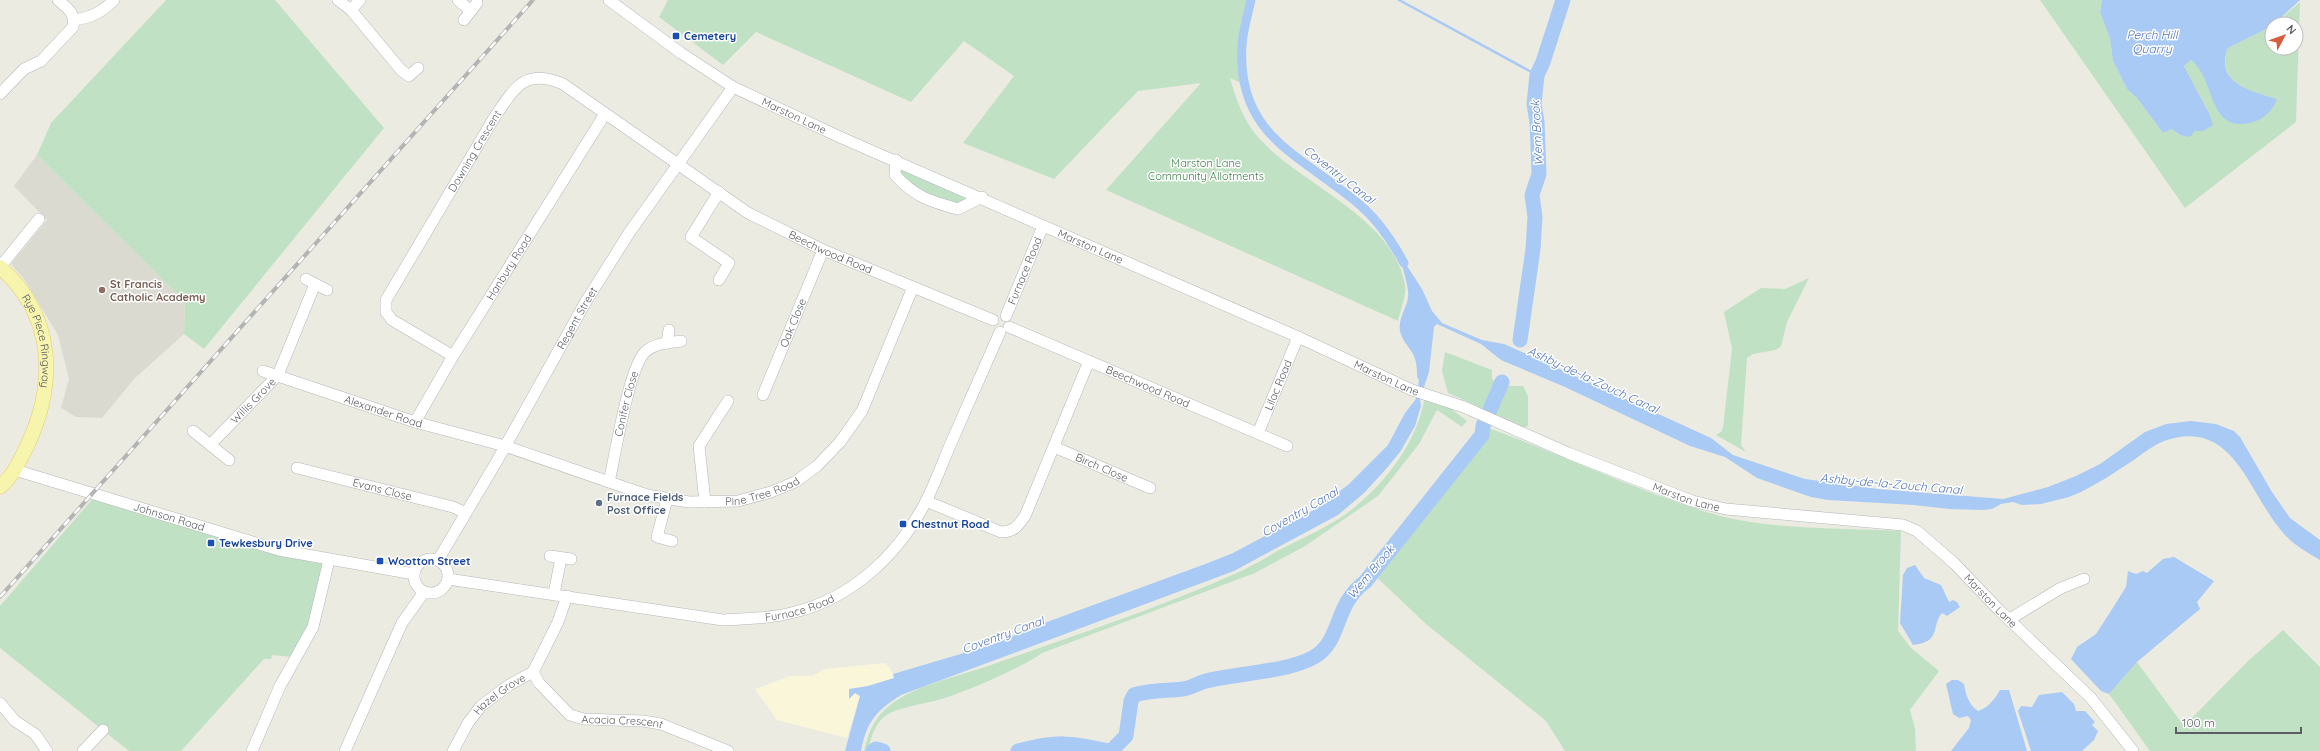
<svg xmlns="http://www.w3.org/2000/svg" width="2320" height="751" font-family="Quicksand,sans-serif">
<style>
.commercial{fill:#faf6da}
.education{fill:#dbdad1}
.green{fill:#c1e1c5}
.water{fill:#a9caf5}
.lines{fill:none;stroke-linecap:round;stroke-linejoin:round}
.stream{stroke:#a9caf5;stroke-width:2.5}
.canal{stroke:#a9caf5;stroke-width:9}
.river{stroke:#a9caf5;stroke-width:15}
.minor-casing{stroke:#b5b7bb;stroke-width:12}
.major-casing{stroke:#e2cf66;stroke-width:15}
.minor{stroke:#fff;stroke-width:11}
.major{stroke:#f6f4ad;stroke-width:14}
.rail-casing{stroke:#b3b4b4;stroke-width:4}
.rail{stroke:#fff;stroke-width:2.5;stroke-dasharray:8;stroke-linecap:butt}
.transit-dot{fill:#1a4fb4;stroke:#fff;stroke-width:1.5}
.education-dot{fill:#8d6e63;stroke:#fff;stroke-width:1.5}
.service-dot{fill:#5c6f8a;stroke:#fff;stroke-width:1.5}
.labels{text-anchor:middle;stroke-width:3;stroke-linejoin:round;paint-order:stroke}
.transit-label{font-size:11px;font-weight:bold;fill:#164399;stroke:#fff;text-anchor:start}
.street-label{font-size:11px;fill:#5b5d62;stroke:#fff}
.park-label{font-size:11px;fill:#3d7e49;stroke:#fff}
.education-label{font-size:11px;font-weight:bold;fill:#785e54;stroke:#fff;text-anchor:start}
.service-label{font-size:11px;font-weight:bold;fill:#4e5e75;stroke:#fff;text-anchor:start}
.water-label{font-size:12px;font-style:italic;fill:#4f73b6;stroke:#fff}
</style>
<rect width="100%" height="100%" fill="#ecebe2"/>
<!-- commercial -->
<path class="commercial" d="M885,663l4,4 6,11 -27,8 -19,3v10l6,-6 5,3 -13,42 -70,-18 -22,-31 35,-13h22l13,-7z"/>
<!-- education -->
<path class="education" d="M37,155l148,147 -1,32 -50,45 -32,39 -26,-1 -15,-9 8,-29 -11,-44 -34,-56 -13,-15 36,-44 -33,-34z"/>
<!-- green -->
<g class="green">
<path d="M166,0h109l109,128 -180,221 -20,-15 1,-32 -148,-147 14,-32z"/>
<path d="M668,0h585l-11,44 3,41 -15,-7c6,21 13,42 28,59 42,48 135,79 147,148 2,10 -5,26 -7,36l-292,-131 95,-107 -63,8 -84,88 -91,-36 51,-67 -50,-35 -53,61 -155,-70 -33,33 -64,-48z"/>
<path d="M2040,0h62l-2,12 10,27 3,22 14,28 10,9 26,35 9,-4 8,6 15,-5h8l6,-17 -25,-47 7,-6 9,7 16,40 61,-8c-26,-8 -62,-15 -49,-51l44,-22v22h24v-24h-21l25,-22 -4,120 -111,86z"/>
<path d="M901,166l73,32 -10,6c-26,-4 -46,-11 -65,-30z"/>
<path d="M1809,278l-22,44 -6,24 -5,4 -23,4 -6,4 -6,87 5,7 -30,-17 5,-3 2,-5 9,-78 -8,-37 37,-24 24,1z"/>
<path d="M1445,352l47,18v9l16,7h15l5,10v30l-4,1 -76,-34 -6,-22z"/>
<path d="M1424,400l22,5 21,16 -5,6 -25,-17 -18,34 -41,52 -73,50 -50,27 -213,80c-23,16 -70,36 -97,45 -16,5 -44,9 -57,16 -13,8 -17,23 -20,37h-4c4,-18 10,-33 25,-45 25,-21 71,-30 102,-41 81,-29 163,-55 241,-90 17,-7 33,-17 49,-26 20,-10 40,-19 59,-31 38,-25 77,-73 84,-118z"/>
<path d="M1483,426c59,21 115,47 174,69 24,8 48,18 72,23 55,12 116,10 172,13l-3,100 13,17 28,23 -29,39 5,19 1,22h-351l-19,-30 -120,-97 -55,-52 99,-121 12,-16z"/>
<path d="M95,496l231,66 -15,64 -18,31 -21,-2 -1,4h-7l-83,92h-52l-129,-103v-42z"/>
<path d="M2283,630l37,37v84h-170l-41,-57 28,-32 47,64 64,-65z"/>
</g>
<!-- water -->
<g class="water">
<path d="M2102,0h198l-28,26 -44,22c-14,36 24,43 49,51 -3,10 -14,21 -24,23 -46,13 -37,-43 -62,-62l-7,6 25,47 4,12 -10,6h-8l-5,6 -10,-2 -8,-6 -9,4 -26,-35 -10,-9 -14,-28 -3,-22 -10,-27z"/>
<path d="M1398,252l24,37 10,22 10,12 40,17 22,4 25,11 182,83 22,17 72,24 73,10 125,10 45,-12 28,-11 24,-12 45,-32 21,-8 25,-3 25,3 18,7 6,6 32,55 18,26 30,22v20c-12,-7 -25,-14 -35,-25 -37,-40 -50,-119 -121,-94 -15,6 -27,18 -41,26 -13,9 -27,17 -42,25l-12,5 -28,7 -19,1 -9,-3 -12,2 -9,5 -8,1 -35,-1 -35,-4 -86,-5 -17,-3 -54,-19 -32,-21 -35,-11 -125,-59 -64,-27 -20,-16 -44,-20 -3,3 -5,45 -9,27 1,7 -6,20 -15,26 -14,17 -22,24 -26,22 -104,56 -333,124c-25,16 -34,26 -40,56h-16l15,-55 -5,-3 -6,6v-10l19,-3 26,-8 -1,-4 98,-29 56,-23 161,-59 25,-10 79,-42 36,-26 40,-40 17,-32 11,-14 3,-19 -2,-3c1,-29 -12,-27 -17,-46 -2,-12 6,-22 8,-33 2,-9 -7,-35 -10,-46z"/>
<path d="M2174,557l40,24 -17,21 3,7 -63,53 -28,32 -8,-3 -30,-32 6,-12 19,-13 13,-20 17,-27 2,-16 8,3 7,-3 4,2 16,-14z"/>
<path d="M1915,565l9,13 17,7 8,17 4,-2 4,2 3,5 -13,9 -5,-3c-11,12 0,29 -29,32l-13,-22 3,-48 4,-7z"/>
<path d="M1952,680h6l6,4c2,11 4,20 14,27 10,-3 17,-12 22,-21h9l18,61h-76l18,-23 2,-8 -3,-4 -9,2 -6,-4 -7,-30z"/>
<path d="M2062,692l12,12 2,7h9l10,11 -3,3 6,6 -4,9 -12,11h-51l-13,-40 3,-5 11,1 7,-12z"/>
</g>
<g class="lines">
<!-- stream -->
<path class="stream" d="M1399,0l138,75"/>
<!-- canal -->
<path class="canal" d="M1251,0c-3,14 -8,30 -9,45 -6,92 60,110 118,160 19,16 32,36 44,58"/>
<!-- river -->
<g class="river">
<path d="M1520,340l13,-91 2,-32 -3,-22 7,-21 -2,-52 -3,-18 3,-29 6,-13 20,-62"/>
<path d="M873,751l3,-2 7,2"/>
<path d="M1018,751c40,-10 51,-9 91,0"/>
<path d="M1111,751l15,-15 5,-35 3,-6c16,-5 33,-4 49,-6 8,-1 15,-6 23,-8 30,-8 91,-9 114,-28 21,-18 16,-50 45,-71l117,-147 1,-9 19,-44"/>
</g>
<!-- minor casing -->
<g class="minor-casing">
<g id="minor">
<path d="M338,0l13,10 50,60 8,6 9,-8"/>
<path d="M458,0l13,11"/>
<path id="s1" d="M609,0l72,53 52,34 109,51 456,199 114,53 52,17 104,46 124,48 34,8 177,16 14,6 37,32 45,47 92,88 42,53"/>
<path d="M351,10l9,-10"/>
<path d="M74,20c17,-2 28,-8 40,-20"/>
<path d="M464,20l13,-17"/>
<path d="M0,94l24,-25 17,-8 32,-34c3,-14 -6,-19 -15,-27"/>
<path d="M896,160l-1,15c20,22 34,26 63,34l24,-12"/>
<path d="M719,192l-28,45 38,26 -10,17"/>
<path d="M0,267l39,-48"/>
<path d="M306,279l21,11"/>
<path id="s2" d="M1006,316l37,-90"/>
<path id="s3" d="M1009,327l278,119"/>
<path d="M667,343l2,-13"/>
<path id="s4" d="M453,356l-61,-36 -6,-8v-12l108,-182c20,-29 30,-51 69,-34l185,129 75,37 170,70"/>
<path id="s5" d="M263,371l152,51 90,24 142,49 42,7 49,-1 33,-9 24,-10 22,-16 23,-24 22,-31 51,-124"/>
<path id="s6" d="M763,395l60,-145"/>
<path id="s7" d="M415,422l38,-66 152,-242"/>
<path d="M193,431l36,29"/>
<path id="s8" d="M1258,433l40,-96"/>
<path id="s9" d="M210,445l68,-70 37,-91"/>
<path id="s10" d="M1054,447l96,41"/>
<path id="s11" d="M297,468l156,39 13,6"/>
<path id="s12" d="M15,470l264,80 135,24"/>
<path id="s13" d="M609,482c6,-25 20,-117 37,-131 10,-8 22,-8 35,-10"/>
<path d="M667,499l-10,38 15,4"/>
<path d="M926,501l75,31c13,0 17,-6 24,-16l64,-155"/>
<path d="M705,502l-6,-56 29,-45"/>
<path d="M550,556l21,3"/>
<circle cx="431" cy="576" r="17"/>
<path id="s14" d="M438,560l59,-99 88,-158 44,-70 104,-146"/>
<path id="s15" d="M448,579l275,41c24,-1 49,-2 72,-8 56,-14 101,-55 128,-105 11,-20 19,-43 28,-64 16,-37 33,-74 49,-111"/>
<path d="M554,594l7,-36"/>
<path d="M2010,619l51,-31 23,-9"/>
<path id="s16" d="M533,672l6,11 31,32 14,4 59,2 18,3 67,27"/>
<path d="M0,703l15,18 20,13 12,17"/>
<path d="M83,751l20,-21"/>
<path d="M252,751l28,-65 33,-59 16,-67"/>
<path d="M345,751l57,-128 22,-31"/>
<path id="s17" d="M453,751l15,-28 13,-17 28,-21 24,-13 25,-50 9,-26"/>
</g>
</g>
<!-- major casing -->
<g class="major-casing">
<g id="major">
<path id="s18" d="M0,267c54,48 57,114 28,177 -8,16 -14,31 -28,43"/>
</g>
</g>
<!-- minor -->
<use href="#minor" class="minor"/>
<!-- major -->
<use href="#major" class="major"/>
<!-- rail casing -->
<g class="rail-casing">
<path id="rail" d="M0,597l533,-597"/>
</g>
<!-- rail -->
<use href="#rail" class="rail"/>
</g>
<!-- markers -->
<g class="transit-dot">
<rect x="672" y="32" width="8" height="8" rx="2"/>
<rect x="899" y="520" width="8" height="8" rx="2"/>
<rect x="207" y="539" width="8" height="8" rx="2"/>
<rect x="376" y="557" width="8" height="8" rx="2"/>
</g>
<circle class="education-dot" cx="102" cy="290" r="4"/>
<circle class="service-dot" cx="599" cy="503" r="4"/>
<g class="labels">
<!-- transit labels -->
<g class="transit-label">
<text x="684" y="40">Cemetery</text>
<text x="911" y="528">Chestnut Road</text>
<text x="219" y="547">Tewkesbury Drive</text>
<text x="388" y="565">Wootton Street</text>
</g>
<!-- street labels -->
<g class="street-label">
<text dy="4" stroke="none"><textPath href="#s1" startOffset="219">Marston Lane</textPath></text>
<text dy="4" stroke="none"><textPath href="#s4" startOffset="266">Downing Crescent</textPath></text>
<text dy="4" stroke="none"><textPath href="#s1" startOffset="543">Marston Lane</textPath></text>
<text dy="4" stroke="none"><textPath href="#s4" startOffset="709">Beechwood Road</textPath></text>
<text dy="4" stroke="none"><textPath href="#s7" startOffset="181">Hanbury Road</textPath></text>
<text dy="4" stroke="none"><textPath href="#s2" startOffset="49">Furnace Road</textPath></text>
<text dy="4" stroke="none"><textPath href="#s14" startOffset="279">Regent Street</textPath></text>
<text dy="4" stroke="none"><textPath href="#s6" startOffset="78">Oak Close</textPath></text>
<text dy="4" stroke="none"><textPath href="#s18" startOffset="86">Rye Piece Ringway</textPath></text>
<text dy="4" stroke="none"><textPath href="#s1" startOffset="867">Marston Lane</textPath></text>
<text dy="4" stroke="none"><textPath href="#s8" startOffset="52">Lilac Road</textPath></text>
<text dy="4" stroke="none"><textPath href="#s3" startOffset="151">Beechwood Road</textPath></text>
<text dy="4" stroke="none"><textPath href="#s9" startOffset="62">Willis Grove</textPath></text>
<text dy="4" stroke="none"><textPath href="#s13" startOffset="80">Conifer Close</textPath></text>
<text dy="4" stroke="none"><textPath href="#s5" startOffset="127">Alexander Road</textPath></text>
<text dy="4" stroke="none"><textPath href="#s10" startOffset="52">Birch Close</textPath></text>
<text dy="4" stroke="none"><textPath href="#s11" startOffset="88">Evans Close</textPath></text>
<text dy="4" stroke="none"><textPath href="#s5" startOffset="521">Pine Tree Road</textPath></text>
<text dy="4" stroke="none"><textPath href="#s1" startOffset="1190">Marston Lane</textPath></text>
<text dy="4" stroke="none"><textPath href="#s12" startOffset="161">Johnson Road</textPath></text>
<text dy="4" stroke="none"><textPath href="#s1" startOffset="1526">Marston Lane</textPath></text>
<text dy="4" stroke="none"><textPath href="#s15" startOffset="356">Furnace Road</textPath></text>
<text dy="4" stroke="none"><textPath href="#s17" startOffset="75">Hazel Grove</textPath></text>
<text dy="4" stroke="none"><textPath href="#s16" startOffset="110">Acacia Crescent</textPath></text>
</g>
<!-- park labels -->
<g class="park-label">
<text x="1206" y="167">Marston Lane<tspan x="1206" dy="13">Community Allotments</tspan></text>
</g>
<!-- education labels -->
<g class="education-label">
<text x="110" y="288">St Francis<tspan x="110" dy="13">Catholic Academy</tspan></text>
</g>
<!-- service labels -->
<g class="service-label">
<text x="607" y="501">Furnace Fields<tspan x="607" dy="13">Post Office</tspan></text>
</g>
<!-- water labels -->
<g class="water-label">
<text x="2152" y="39">Perch Hill<tspan x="2152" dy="14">Quarry</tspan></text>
<text transform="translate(1537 133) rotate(-93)" y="4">Wem Brook</text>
<text transform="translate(1339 175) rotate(38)" y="4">Coventry Canal</text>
<text transform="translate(1593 380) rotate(25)" y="4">Ashby-de-la-Zouch Canal</text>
<text transform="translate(1891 484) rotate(5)" y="4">Ashby-de-la-Zouch Canal</text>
<text transform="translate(1300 512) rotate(-30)" y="4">Coventry Canal</text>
<text transform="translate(1371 572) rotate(-50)" y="4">Wem Brook</text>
<text transform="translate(1003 635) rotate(-20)" y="4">Coventry Canal</text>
</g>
</g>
<!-- north arrow -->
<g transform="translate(2284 36) rotate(49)"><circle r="19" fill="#ffffff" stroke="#bdbec0"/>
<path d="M0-3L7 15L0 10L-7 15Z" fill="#d65e3e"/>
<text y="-6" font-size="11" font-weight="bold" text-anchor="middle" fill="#5b5d62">N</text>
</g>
<!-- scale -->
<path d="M2176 727v6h125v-6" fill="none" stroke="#5b5d62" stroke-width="2"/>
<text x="2182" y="727" font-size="12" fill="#5b5d62" stroke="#ffffff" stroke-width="3" paint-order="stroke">100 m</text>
</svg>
